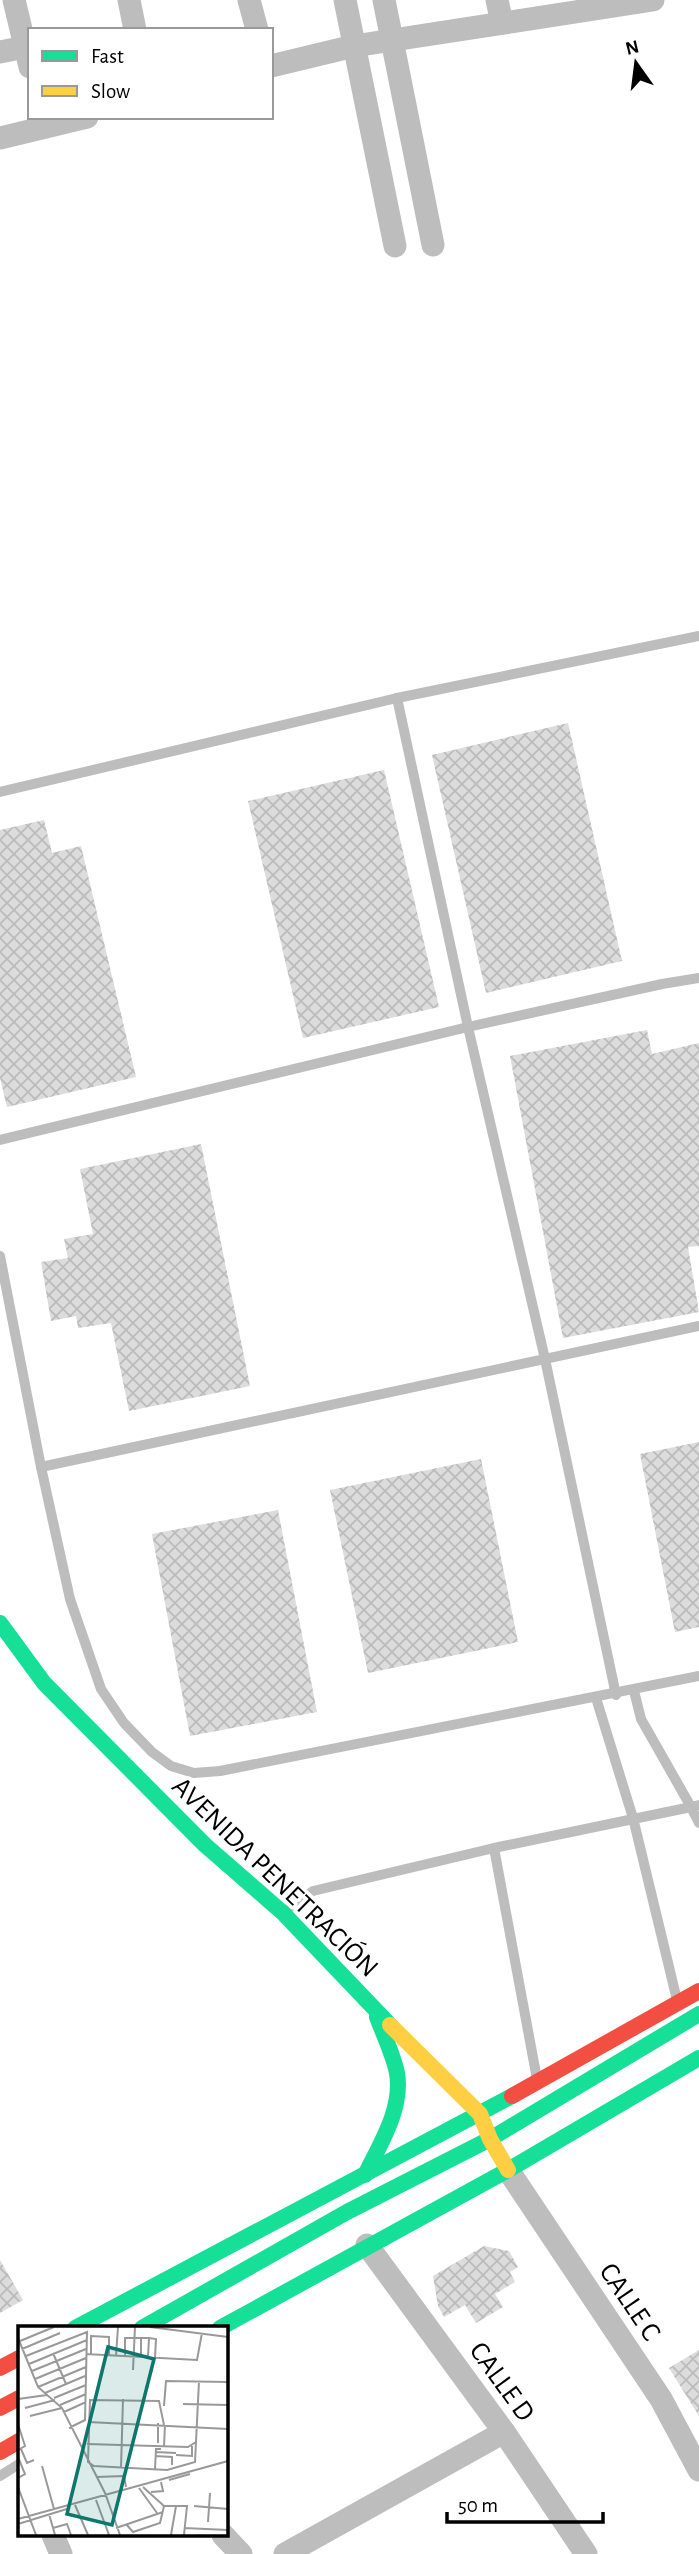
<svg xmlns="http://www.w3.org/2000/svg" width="699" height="2554" font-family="'Alegreya Sans',sans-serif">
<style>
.building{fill:url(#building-cross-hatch)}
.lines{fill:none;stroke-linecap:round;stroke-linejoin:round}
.lane{stroke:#bdbdbd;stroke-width:10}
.street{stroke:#bdbdbd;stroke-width:23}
.fast{stroke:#16e098;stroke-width:16}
.slow{stroke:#ffcf43;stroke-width:16}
.jam{stroke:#f24e42;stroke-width:16}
.labels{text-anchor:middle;stroke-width:7;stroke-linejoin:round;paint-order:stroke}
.street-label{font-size:28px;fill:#000;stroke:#fff}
.inset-road{fill:none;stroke:#999;stroke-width:2}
.view{fill:#0f766e;fill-opacity:0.15;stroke:#0f766e;stroke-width:3.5}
.inset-edge{fill:none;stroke:#000;stroke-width:3.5}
</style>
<defs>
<pattern id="building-cross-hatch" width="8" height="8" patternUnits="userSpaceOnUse" patternTransform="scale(1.75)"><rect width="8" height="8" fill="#dcdcdc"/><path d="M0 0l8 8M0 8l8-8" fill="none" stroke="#bbb"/></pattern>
</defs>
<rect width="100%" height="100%" fill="#fff"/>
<!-- building -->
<g class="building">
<path d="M568,723l54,238 -136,32 -54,-238z"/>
<path d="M384,770l55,237 -136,31 -55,-237z"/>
<path d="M44,820l8,33 29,-7 55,231 -129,30 -7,-29v-248z"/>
<path d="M647,1030l5,24 47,-11v203l-11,1 11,65 -136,26 -53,-282z"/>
<path d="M201,1144l49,242 -121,25 -18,-88 -33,5 -2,-12 -25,5 -10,-59 27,-4 -4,-19 29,-5 -13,-65z"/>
<path d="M699,1442v185l-24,5 -35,-178z"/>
<path d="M481,1459l37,183 -150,31 -38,-183z"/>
<path d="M278,1510l39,202 -127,24 -38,-202z"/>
<path d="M484,2246l25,5 9,16 -8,5 5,10 -20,12 8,13 -27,16 -11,-18 -21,12 -6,-11 -5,-30z"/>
<path d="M0,2260l23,40 -23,13z"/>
<path d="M699,2350v66l-30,-48z"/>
</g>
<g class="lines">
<!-- lane -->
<g class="lane">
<path d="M397,698l71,329 77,332 71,336"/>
<path d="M0,792l397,-94 302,-62"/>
<path d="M0,1140l468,-113 194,-43 37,-6"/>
<path d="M0,1256l41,211 29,132 31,90 23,34 28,29 19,14 23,7 26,-2 479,-95"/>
<path d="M41,1467l658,-141"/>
<path d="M634,1691l7,28 50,88 8,-2"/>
<path d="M596,1698l37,120 44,182"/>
<path d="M494,1848l43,231"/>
<path d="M285,1911l28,-20 181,-43 197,-41 8,16"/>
<path d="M0,2476l19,-12"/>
</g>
<!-- street -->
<g class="street">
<path d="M14,0l16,67"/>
<path d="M129,0l6,30"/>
<path d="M249,0l8,30"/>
<path d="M345,0l50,246"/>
<path d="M384,0l49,245"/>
<path d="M497,0l5,23"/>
<path d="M0,52l25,-5"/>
<path d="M271,66l83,-20 299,-46"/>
<path d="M0,138l87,-21"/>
<path d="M508,2170l153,229 38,71"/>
<path d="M367,2245l137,187 82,122"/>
<path d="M53,2535l8,19"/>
<path d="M223,2535l18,19"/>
<path d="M285,2554l219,-122"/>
</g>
<!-- fast -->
<g class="fast">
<path d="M0,1623l44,60 161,162 78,68 107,112"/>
<path d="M365,2175c15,-31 38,-66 32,-102 -4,-19 -13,-37 -20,-56"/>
<path d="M75,2328l437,-232"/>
<path d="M142,2328l205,-116 143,-73 209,-125"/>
<path d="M220,2328l288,-158 191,-112"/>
</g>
<!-- slow -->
<path class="slow" d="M390,2025l90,89 10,25 18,31"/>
<!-- jam -->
<g class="jam">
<path d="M512,2096l187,-105"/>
<path d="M0,2368l19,-10"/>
<path d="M0,2408l19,-10"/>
<path d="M0,2452l19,-11"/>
</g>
</g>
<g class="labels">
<!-- street labels -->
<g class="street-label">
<text transform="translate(276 1876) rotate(44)" y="10">AVENIDA PENETRACIÓN</text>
<text transform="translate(631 2301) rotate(56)" y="10">CALLE C</text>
<text transform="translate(503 2381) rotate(54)" y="10">CALLE D</text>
</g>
</g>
<!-- overview -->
<g transform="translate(18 2326)">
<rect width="210" height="210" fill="#fff"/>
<path class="inset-road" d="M132,1l78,10M0,12l20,49 24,21 43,85 15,42M123,12h8l-1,19M131,12l7,1 -1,19M2,15l34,-14M4,23l38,-16M35,27l13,31M68,28l111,6 5,-27M73,29v-19l18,1v19M8,30l61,-24 -2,88 -16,8M98,30l2,-29M107,30v-18h16v19M11,38l58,-24M115,44l2,-43M14,45l54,-22M17,53l51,-21M20,61l48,-20M27,67l40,-17M36,72l32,-13M0,73l29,-4M165,78l45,1M42,79l26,-11M146,80l2,-25 62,1M7,82l30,-8M46,86l22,-10M12,90l32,-8M70,96l140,7M0,98l7,22 -7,4M146,99l-5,-24 -69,-1 -2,62 6,4 73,4 28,-8 4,-81M140,101v16v-20M69,118l101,3 8,-5M146,120l1,-21M3,123l6,14 7,-3M137,126l21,1M158,129l16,1v-10M137,130l17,1v8M0,131l7,17 -7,4M24,140l12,43M103,142l2,-69M137,143l1,-20h5M78,151l28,-1 2,11M151,154l21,-6M0,161l18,48M125,161l21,19h23l-3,29M121,162l18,25M133,166l12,-1 -2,-9M78,174l13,35M57,179l13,30M176,180l34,3M31,188l6,21M0,193l210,-58M190,196l2,-29M0,198l52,-16M108,198l7,8 27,-9 4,-17M35,202l14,-4 4,11M98,202l47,-16M166,202l44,2M153,209l5,-29"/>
<path class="view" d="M90,21l46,12 -42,166 -45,-11z"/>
<rect width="210" height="210" class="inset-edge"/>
</g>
<!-- legend -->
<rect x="28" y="28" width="245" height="91" fill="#ffffff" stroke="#999999" stroke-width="2"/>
<rect x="42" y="51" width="35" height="10" fill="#16e098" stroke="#999999" stroke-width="2"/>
<text x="91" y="63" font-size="21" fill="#000000">Fast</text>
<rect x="42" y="86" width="35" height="10" fill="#ffcf43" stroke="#999999" stroke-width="2"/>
<text x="91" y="98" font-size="21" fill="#000000">Slow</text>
<!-- north arrow -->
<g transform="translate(636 63) rotate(346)" stroke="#ffffff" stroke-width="5" paint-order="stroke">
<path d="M0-5L12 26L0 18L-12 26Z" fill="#000000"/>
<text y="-10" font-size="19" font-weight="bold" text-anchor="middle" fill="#000000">N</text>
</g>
<!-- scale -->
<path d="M447 2512v10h156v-10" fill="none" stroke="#000000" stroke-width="3.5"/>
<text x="458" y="2512" font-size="21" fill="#000000" stroke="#ffffff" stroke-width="5" paint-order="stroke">50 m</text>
</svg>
